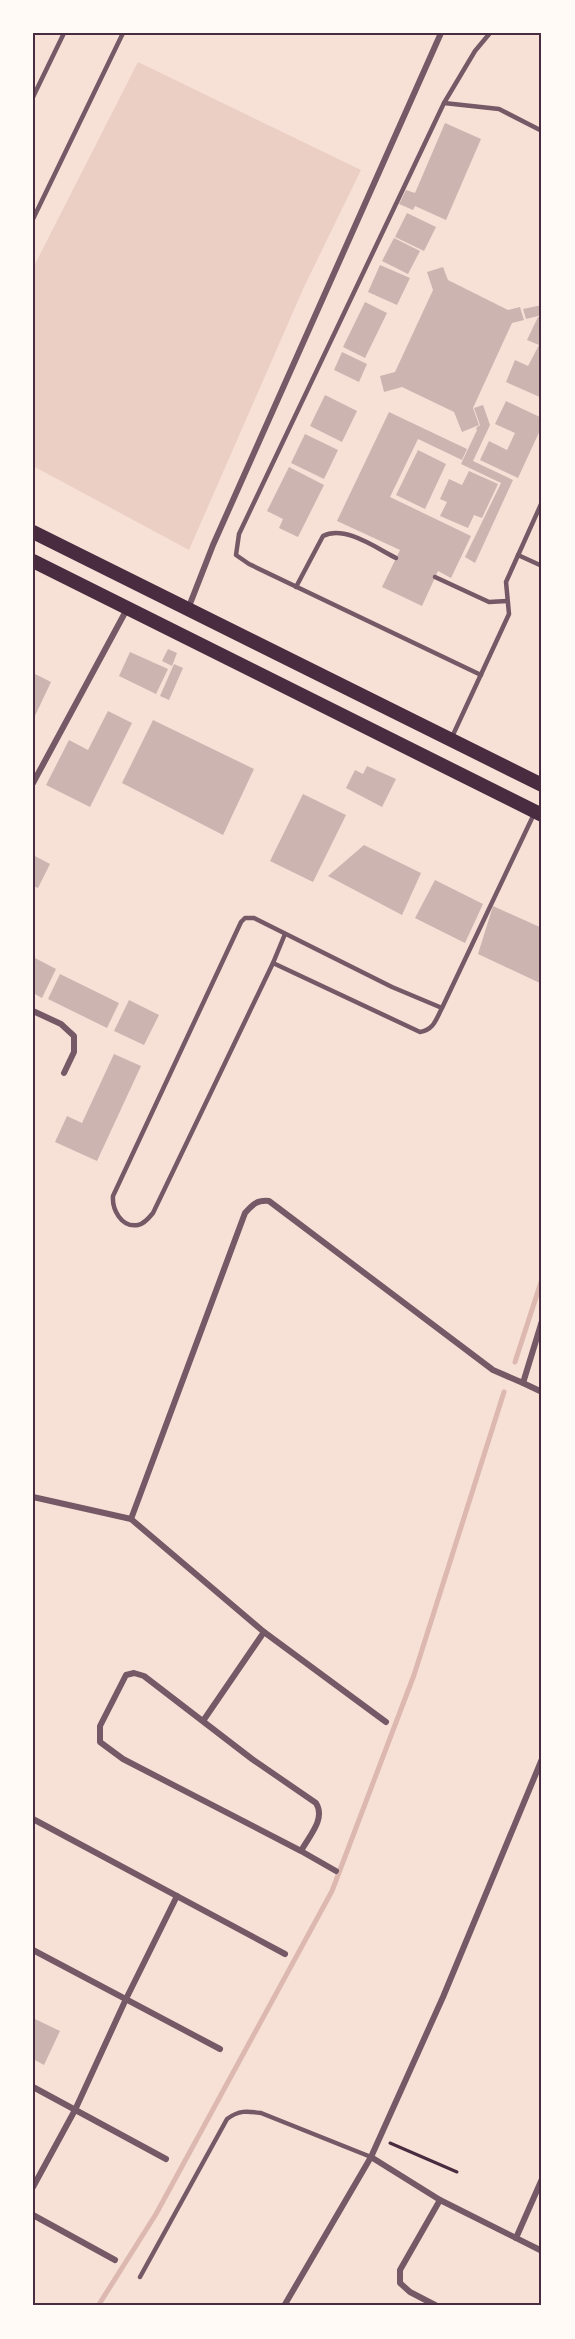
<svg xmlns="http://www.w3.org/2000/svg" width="575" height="2339" font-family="Arial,sans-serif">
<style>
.green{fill:#ebcfc5}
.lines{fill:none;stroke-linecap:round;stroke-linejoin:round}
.stream{stroke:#dcb8b0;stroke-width:5}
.building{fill:#ccb4b1}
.path{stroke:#4a2c40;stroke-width:3}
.service{stroke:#755966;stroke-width:4.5}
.minor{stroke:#755966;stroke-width:6}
.primary{stroke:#4a2c40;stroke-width:14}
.neatline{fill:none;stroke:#4a2c40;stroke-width:2}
</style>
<rect width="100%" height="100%" fill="#f7e1d7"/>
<!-- green -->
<path class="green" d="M138,62l223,108 -57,117 -115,263 -156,-84v-198z"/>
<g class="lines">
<!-- stream -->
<g class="stream">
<path d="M515,1362l27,-83"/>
<path d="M98,2306l58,-92 176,-323 82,-216 90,-283"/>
</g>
</g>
<!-- building -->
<g class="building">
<path d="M445,123l36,16 -35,81 -31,-14 -2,4 -14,-6 7,-14 9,3z"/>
<path d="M407,213l29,14 -12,24 -29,-14z"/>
<path d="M394,238l26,13 -12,23 -26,-13z"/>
<path d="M380,265l30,13 -13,27 -29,-13z"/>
<path d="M443,267l5,13 60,30 12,-3 4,13 -12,3 -39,85 6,17 -17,7 -8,-20 -52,-25 -18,5 -4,-16 15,-4 38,-82 -6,-18z"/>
<path d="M365,302l22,11 -22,45 -22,-11z"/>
<path d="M542,305v10l-16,4 -3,-10z"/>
<path d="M538,317l4,2v79l-36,-16 9,-22 13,6 11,-21 -12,-5z"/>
<path d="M342,352l25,12 -8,18 -25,-12z"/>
<path d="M325,395l32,16 -15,31 -32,-16z"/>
<path d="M506,401l36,17v8l-24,52 -38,-18 9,-19 18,9 8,-17 -20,-9z"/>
<path d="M483,405l7,20 -17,36 40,19 -38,83 -10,-6 36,-74 -40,-19 16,-34 -1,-2 4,-3 -6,-17z"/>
<path d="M389,412l78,37 -5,11 -44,-21 -28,58 81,39 -20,42 -13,-7 -16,35 -40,-19 18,-37 -63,-29z"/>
<path d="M305,434l33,16 -14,29 -33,-16z"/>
<path d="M418,450l28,14 -21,45 -29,-14z"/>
<path d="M289,467l35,18 -26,52 -19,-9 4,-9 -16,-8z"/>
<path d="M469,471l29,13 -16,34 -8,-3 -6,13 -28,-12 7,-14 -7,-3 9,-20 13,6z"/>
<path d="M168,649l9,4 -5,13 -10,-5z"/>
<path d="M130,652l38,17 -12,25 -37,-18z"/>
<path d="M174,664l9,4 -14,32 -9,-4z"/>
<path d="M33,673l18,9 -18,38z"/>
<path d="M108,711l24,12 -42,84 -44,-22 23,-45 19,10z"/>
<path d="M153,720l101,49 -31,66 -101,-52z"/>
<path d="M367,766l29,13 -14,28 -36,-19 9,-18 8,4z"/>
<path d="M303,794l43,21 -33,67 -43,-21z"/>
<path d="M364,845l57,28 -19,42 -74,-39z"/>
<path d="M33,855l17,9 -12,24 -5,-2z"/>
<path d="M435,880l48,24 -18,39 -50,-25z"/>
<path d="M493,906l49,22v56l-64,-30z"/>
<path d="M33,957l23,12 -14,29 -9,-5z"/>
<path d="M60,974l59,29 -12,25 -59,-29z"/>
<path d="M129,1000l30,15 -15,30 -30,-14z"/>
<path d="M114,1054l27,12 -44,95 -42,-19 12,-26 15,7z"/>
<path d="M35,2019l25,12 -16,34 -11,-6v-37z"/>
</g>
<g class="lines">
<!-- path -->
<path class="path" d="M390,2143l67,29"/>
<!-- service -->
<g class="service">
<path d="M33,97l31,-64"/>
<path d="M444,103l31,-52 15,-18"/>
<path d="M33,219l90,-186"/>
<path d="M518,555l24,11"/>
<path d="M435,577l54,25 18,-1"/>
<path d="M296,587l27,-51c22,-11 53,12 73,22"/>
<path d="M481,675l-232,-111 -13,-9 3,-21 205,-431 55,6 43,22"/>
<path d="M452,737l57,-123 -3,-32 36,-80"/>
<path d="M273,963l12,-29"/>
<path d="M442,1008l-50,-21 -138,-69h-9l-4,4 -128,274c-1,13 8,32 25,29 6,-1 11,-7 15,-12l120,-250 147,69c14,-2 16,-13 22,-24l92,-194"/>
<path d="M140,2277l87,-158c12,-9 20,-8 34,-6l110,44"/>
</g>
<!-- minor -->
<g class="minor">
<path d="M188,609l25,-64 228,-512"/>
<path d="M33,783l94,-174"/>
<path d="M33,1011l28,13 13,12v16l-10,21"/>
<path d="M542,1321l-19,62 19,9"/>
<path d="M33,1497l98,22 133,113 122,90"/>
<path d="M131,1519l114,-306c8,-9 12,-13 24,-12l224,169 30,13"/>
<path d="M203,1721l61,-89"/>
<path d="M33,1819l252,135"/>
<path d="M301,1851c8,-15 25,-32 15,-48l-64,-44 -108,-83 -10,-3 -8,2 -26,51v16l23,17 178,92 35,20"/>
<path d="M33,1950l187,99"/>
<path d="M33,2087l133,72"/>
<path d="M371,2157l69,43 102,51"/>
<path d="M33,2187l42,-77 51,-111 51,-103"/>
<path d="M33,2215l82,45"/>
<path d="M516,2238l26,-59"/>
<path d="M284,2306l87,-149 72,-160 99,-238"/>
<path d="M437,2306l-27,-14 -10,-9v-13l40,-70"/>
</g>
<!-- primary -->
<g class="primary">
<path d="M33,532l509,253"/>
<path d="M33,561l509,254"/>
</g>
</g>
<!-- border -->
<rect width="575" height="2339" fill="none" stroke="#fffaf5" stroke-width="69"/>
<rect x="34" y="34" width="506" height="2270" class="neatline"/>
</svg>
